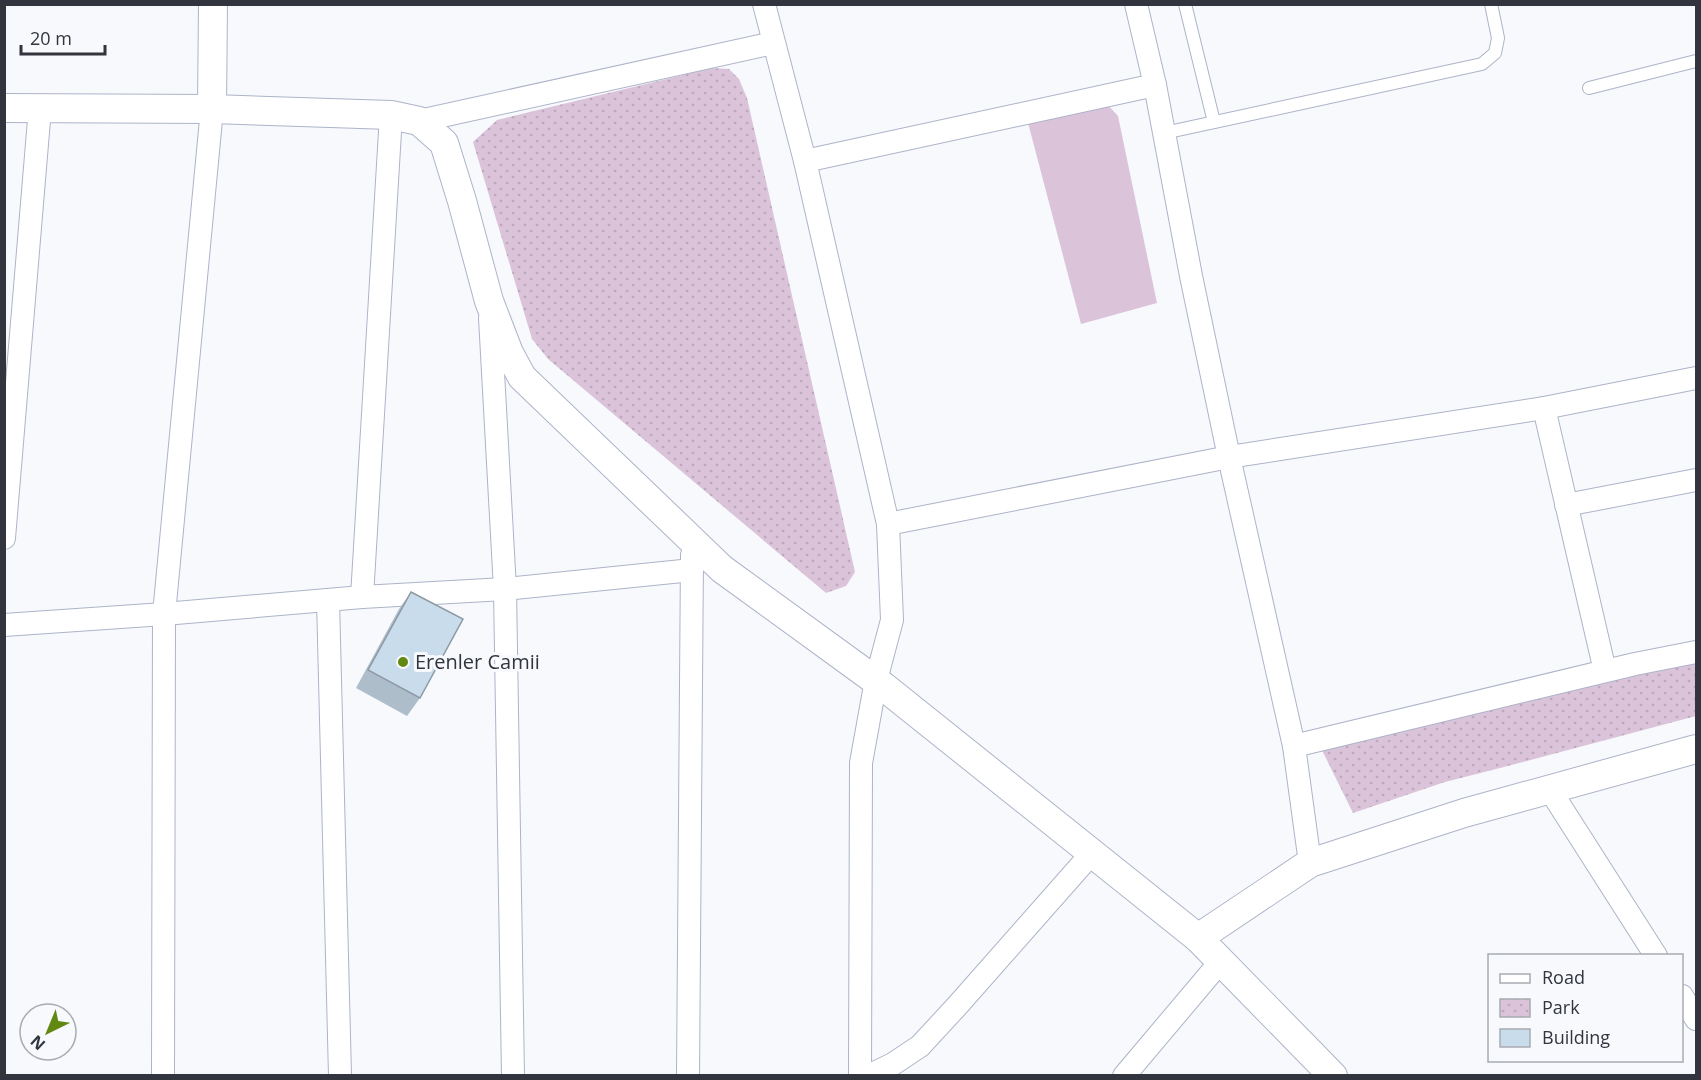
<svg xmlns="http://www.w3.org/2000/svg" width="1701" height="1080" font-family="'Open Sans',sans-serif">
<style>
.green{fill:#dbc4da}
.park{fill:url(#park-dots)}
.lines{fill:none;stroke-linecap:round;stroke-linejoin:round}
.service-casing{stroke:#adb4c8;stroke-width:14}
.minor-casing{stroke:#adb4c8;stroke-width:24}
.tertiary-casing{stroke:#adb4c8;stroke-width:30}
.service{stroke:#fff;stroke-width:12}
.minor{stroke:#fff;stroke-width:22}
.tertiary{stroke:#fff;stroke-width:28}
.wall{fill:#adbdca}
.building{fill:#c9dceb;stroke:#8d9aa4;stroke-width:1.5}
.poi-dot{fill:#618810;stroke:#f7f9fd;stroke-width:2}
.labels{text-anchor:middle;stroke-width:6;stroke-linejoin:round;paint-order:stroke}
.poi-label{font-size:20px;fill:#32353d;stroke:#f7f9fd;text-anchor:start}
</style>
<defs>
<pattern id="park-dots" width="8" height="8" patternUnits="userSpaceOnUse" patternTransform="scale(1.5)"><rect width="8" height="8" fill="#dbc4da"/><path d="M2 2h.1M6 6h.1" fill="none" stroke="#bca9bc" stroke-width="1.8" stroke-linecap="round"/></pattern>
</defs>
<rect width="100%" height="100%" fill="#f7f9fd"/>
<!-- green -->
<path class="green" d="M1105,102l13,14 39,187 -76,21 -54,-205z"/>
<!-- park -->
<g class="park">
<path d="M712,68l17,1 10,10 8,19 108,474 -9,14 -20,7 -278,-234 -16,-20 -59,-197 24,-22z"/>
<path d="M1696,653v63l-192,51 -59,15 -92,31 -37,-75z"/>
</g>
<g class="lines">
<!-- service casing -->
<g class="service-casing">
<g id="service">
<path d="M1185,4l29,118"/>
<path d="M1589,88l107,-27"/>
<path d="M1164,133l318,-69 13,-11 3,-15 -7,-34"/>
</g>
</g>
<!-- minor casing -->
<g class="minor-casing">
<g id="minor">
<path d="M764,4l41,157 83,363 4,96 -16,60 -15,83 -1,313"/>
<path d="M1136,4l19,81 36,191 38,181 65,289 16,117"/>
<path d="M419,121l354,-78"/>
<path d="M805,161l350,-76"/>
<path d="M490,318l15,271 8,487"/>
<path d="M1544,408l61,263"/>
<path d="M1566,505l130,-25"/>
<path d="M888,524l341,-67 315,-49 152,-30"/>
<path d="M4,538l36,-430"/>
<path d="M362,597l29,-482"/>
<path d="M328,600l12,476"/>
<path d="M4,625l160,-11 198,-17 143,-8 187,-19"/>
<path d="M1294,746l341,-82 61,-12"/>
<path d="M1550,790l106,166"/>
<path d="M1682,996l14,23"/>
<path d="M163,1076l1,-462 48,-505"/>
<path d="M688,1076l4,-521"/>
<path d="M868,1076l25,-12 27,-18 37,-40 135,-153"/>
<path d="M1124,1076l97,-115"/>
</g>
</g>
<!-- tertiary casing -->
<g class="tertiary-casing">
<g id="tertiary">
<path d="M4,108l208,1 179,6 28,6 25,22 18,58 27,100 20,52 13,24 200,192 161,117 315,252 135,138"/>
<path d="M212,109l1,-105"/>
<path d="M1198,938l112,-75 154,-50 232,-64"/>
</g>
</g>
<!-- service -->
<use href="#service" class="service"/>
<!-- minor -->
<use href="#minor" class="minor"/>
<!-- tertiary -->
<use href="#tertiary" class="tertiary"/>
</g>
<!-- wall -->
<path class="wall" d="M411,592l9,106 -13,18 -51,-28 43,-79z"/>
<!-- building -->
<path class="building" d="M411,592l52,27 -43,79 -52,-28z"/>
<!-- markers -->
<circle class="poi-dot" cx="403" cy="662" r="6"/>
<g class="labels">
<!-- poi labels -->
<g class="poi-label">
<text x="415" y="669">Erenler Camii</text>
</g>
</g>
<!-- border -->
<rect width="1701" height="1080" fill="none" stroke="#32353d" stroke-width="12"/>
<!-- legend -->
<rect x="1488" y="954" width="195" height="108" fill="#f7f9fd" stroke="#a8abb0" stroke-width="1.5"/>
<rect x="1500" y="974" width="30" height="9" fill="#ffffff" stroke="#a8abb0" stroke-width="1.5"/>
<text x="1542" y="984" font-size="18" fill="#32353d">Road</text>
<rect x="1500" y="999" width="30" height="18" fill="url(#park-dots)" stroke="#a8abb0" stroke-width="1.5"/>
<text x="1542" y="1014" font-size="18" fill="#32353d">Park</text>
<rect x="1500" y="1029" width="30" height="18" fill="#c9dceb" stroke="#a8abb0" stroke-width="1.5"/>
<text x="1542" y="1044" font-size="18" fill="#32353d">Building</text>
<!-- north arrow -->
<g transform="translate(48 1032) rotate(223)"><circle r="28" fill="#f7f9fd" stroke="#a8abb0" stroke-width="1.5"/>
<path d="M0-4.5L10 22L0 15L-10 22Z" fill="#618810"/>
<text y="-9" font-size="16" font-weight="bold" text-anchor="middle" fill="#32353d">N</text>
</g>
<!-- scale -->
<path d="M21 45v9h84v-9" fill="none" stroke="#32353d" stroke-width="3"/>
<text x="30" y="45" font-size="18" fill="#32353d" stroke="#f7f9fd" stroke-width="4.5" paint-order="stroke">20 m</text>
</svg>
